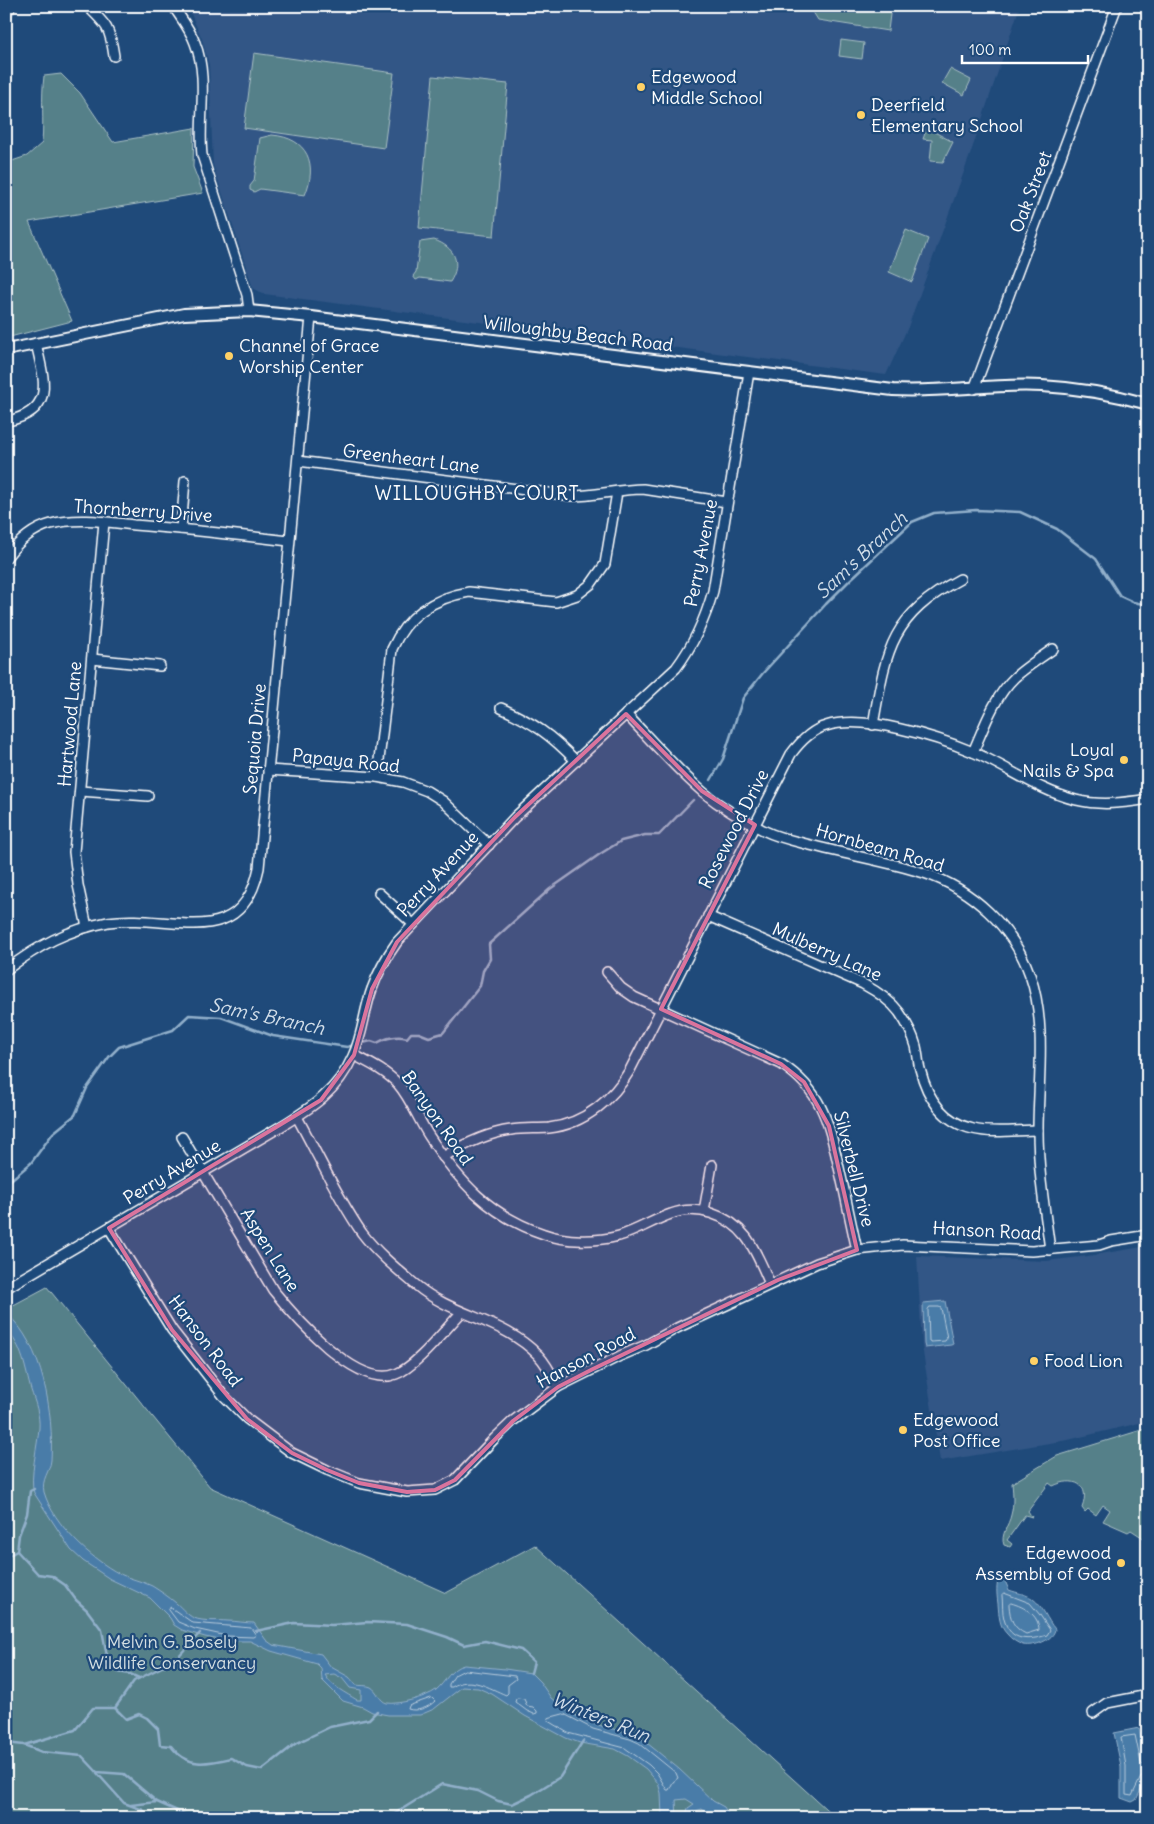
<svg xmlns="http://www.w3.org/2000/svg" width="1154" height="1824" font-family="Delius,sans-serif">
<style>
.built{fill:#315686}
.green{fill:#548089;stroke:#aac0c4}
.water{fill:#4a7ca8;stroke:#92b0cb;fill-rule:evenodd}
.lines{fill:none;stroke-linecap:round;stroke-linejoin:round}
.shore{stroke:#b7cbdc;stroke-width:1}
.stream{stroke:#92b0cb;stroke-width:2.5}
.minor-casing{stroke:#fff;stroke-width:12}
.tertiary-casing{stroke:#fff;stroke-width:14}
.minor{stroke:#1f4a7a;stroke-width:9}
.tertiary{stroke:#1f4a7a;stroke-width:10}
.marked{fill:#da749d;fill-opacity:0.2;stroke:#da749d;stroke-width:4;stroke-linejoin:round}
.poi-dot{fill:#ffd166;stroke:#1f4a7a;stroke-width:2}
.labels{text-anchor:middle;stroke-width:4.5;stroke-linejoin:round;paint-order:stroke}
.poi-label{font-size:18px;fill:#fff;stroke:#1f4a7a;text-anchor:start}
.street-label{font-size:18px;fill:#fff;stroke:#1f4a7a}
.park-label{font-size:18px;fill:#d4dfe2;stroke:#1f4a7a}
.neighbourhood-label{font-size:19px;letter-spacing:1px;fill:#fff;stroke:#1f4a7a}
.water-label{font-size:19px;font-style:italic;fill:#d2dee9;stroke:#1f4a7a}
</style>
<rect width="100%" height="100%" fill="#1f4a7a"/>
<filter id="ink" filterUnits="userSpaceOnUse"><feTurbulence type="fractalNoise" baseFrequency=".02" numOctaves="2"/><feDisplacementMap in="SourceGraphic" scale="10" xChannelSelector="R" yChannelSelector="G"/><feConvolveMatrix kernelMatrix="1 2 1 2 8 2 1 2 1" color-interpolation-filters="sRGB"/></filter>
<g filter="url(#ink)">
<!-- built -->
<g class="built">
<path d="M183,6h837l-50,149 -62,172 -22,48 -622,-81 -11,-6 -40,-123 -4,-100 -7,-26 -11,-25z"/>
<path d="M1148,1246v175l-80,19 -128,21 -18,-115 -5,-90 129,5 42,-5z"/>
</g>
<!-- green -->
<g class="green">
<path d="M814,6h77l-3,25 -70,-11 -5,-8z"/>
<path d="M841,40l23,3 -2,16 -23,-3z"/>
<path d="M254,53l140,20 -10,75 -140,-20z"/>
<path d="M950,69l21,11 -7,15 -22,-12z"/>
<path d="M61,74l19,19 33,49 81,-14 -1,39 10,26 -174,29 43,99 -66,17v-175l21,-7 15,-13c2,-23 -1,-44 2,-67z"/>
<path d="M433,76l75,8 -14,152 -75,-8z"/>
<path d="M927,128l26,14 -10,20 -13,-1 2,-21 -9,-1z"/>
<path d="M272,135c36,3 46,29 33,60l-45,-6 -6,3 -4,-2v-4l4,-5 6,-43z"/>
<path d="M906,230l22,9 -16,43 -23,-10z"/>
<path d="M434,240c21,7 28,23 16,42l-30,-4 -4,2 -3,-4 3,-4 4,-30z"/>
<path d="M47,1287l163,200 236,106 89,-48 301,273h-830v-509z"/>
<path d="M1148,1428v113l-17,-11 -3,2 -25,-11 7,-11 -7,-5 -7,10 -8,-6 -3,3 -3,-4c9,-24 -8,-32 -29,-22l-4,-3 -21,28 4,6 -7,-2 -18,25 5,4 -2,3 -6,-2c-4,-10 5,-20 7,-30 3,-11 2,-21 1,-32l45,-27z"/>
</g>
<!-- water -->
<g class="water">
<path d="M945,1301l8,43 -2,1 -26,3 -1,-4 -1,-41z"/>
<path d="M6,1313c37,31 48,100 45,147 -1,12 -10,19 -7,32 9,32 47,67 76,82 10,5 22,7 32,12 8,5 17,11 24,17 6,5 11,12 18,15 10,4 23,2 34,3 8,0 17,2 26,2l12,17 7,5 48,9 10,13 18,10 7,8c5,1 11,0 15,2 7,4 8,14 16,16 11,2 40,-6 49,-13 10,-8 14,-22 28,-25l41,4 26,4 9,9 11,16 19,15 24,11 38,10 10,5 37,30 34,32 11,6 7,11h-23l-1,-5 -5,-4 -10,3 -3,3 1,3h-5l3,-10 6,-4 -8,-5 -10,1 1,18h-15l-1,-25 -3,-10 -12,-14 -18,-13 -13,-7 -35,-6 -14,-5 -41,-22 -33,-22 -14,-6 -16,-1 -28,22 -14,6h-32l-16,-3 -9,-5 -20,-6 -21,-21 -1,-12 -4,-4 -46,-13 -21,-10h-24l-21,-4 -23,-7 -8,-5 -4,-7 -20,-20 -40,-19 -27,-18 -12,-11 -37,-57c-5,-14 4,-49 5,-65 1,-13 -4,-26 -8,-38 -6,-21 -8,-44 -25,-60zM334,1674l8,4 8,10 11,2v10h-4c-11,-7 -25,-13 -32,-25z"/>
<path d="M1001,1578l4,3 4,9c8,3 18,4 24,9 10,7 14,21 22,30 -1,11 -21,18 -32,16 -6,-2 -12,-6 -16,-11 -8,-8 -8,-19 -9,-30 -1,-8 -2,-16 0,-23z"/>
<path d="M1139,1728l9,48 -12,24 -4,2 -11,-4v-32l-7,-33z"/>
</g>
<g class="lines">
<!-- shore -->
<g class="shore">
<path d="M930,1307h9l2,1 6,30 -2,3 -14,1 -2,-1 -1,-31z"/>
<path d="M1004,1593l26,10 10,12 10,15 -3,5c-18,6 -37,7 -43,-16 -2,-7 -1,-16 -2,-24z"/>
<path d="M1011,1603c14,4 28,12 28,27l-13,4c-13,-6 -16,-15 -17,-29z"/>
<path d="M170,1607l23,16 58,5 5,7 -3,2 -26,-1 -32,-7 -17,-7 -9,-12z"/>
<path d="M465,1670l50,6 1,3 -8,6v8l-2,2c-17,-7 -36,-20 -54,-8h-3v-3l6,-9z"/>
<path d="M432,1698l3,3c-7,7 -18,11 -27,8l1,-3z"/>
<path d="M518,1698l6,1 3,7 6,1 4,4v2l-3,1 -7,-3 -12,-9 1,-3z"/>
<path d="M564,1714l29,15 37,10 9,4 37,30 2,5 -5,4 -4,8h-2l-10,-17 -8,-8 -24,-17 -57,-15 -20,-12 1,-3z"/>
<path d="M1148,1766h-4l-3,-3 -6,-28 -14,2 5,29v29l6,1 9,-19 7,-2"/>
</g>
<!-- stream -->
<g class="stream">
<path d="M711,780l12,-21 20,-61 20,-25 63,-69 25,-25 61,-57 22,-9 42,-3 44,2 37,17 39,30 24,37 13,6 15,3"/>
<path d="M359,1044l12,-3 6,2c9,-5 19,-8 30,-5l4,-5h8l10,4 14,-4 37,-47 3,-15 7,-12 -1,-15 61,-55 50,-35 21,-13 24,-6h14l34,-35"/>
<path d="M6,1184l25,-21 22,-30 22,-18 12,-27 22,-31 10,-10 54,-17 16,-15 32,2 52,19 74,11 7,-2"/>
<path d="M34,1489l-4,2 -3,23 -8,21 -2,16 21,23 14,2 13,9 11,15 11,10 15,20 5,26 11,16 12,2 9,4"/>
<path d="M6,1557l11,-6"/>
<path d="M256,1631l38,-8 38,2 35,-3 40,2 40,13 17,8 21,-4 36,9 13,12 -3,11"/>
<path d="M115,1708l11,11 13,-5 8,4 11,11 2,16 11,1c16,22 35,18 60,12l16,9 15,3 33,-26 35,-17 39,-8 8,-8"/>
<path d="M6,1743l18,2 18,7 40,4 15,16 27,2 33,28 36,16"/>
<path d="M24,1745l51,-15 18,-22h22l19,-27 40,-20 26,-28"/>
<path d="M97,1773l27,30 19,7 7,8"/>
<path d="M131,1805l26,-3"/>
<path d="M262,1818l11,-7 25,7"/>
<path d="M388,1818l54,-34 36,7 20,10 14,3 19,-9 29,-18 23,-36"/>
</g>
<!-- minor casing -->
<g class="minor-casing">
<g id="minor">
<path d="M87,6c20,19 23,22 27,50"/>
<path d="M173,6c8,12 17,23 22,37 14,35 3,76 7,112l45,140 2,16"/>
<path d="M6,14l5,-8"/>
<path d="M974,389l143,-383"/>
<path d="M8,421c48,-11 36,-41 28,-78"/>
<path d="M298,461l274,35c24,0 47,-7 71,-7l84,13"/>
<path d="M181,529l4,-48"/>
<path d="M6,558c11,-15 26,-29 45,-34 26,-7 56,-2 83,1 52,4 104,10 155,16"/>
<path d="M92,659l68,7"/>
<path d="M501,708c33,15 50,27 75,53"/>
<path d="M626,714c25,26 49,54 77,78 19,16 40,28 62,39 16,8 35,11 53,16 35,9 71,15 106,26 48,16 89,54 106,102 17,49 8,105 8,155 0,41 7,80 12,120"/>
<path d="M873,725c13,-73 16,-108 87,-146"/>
<path d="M973,752c11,-25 21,-55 42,-75 11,-10 25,-19 38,-28"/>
<path d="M268,770l109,7 26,5 24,9 16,10 46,44"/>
<path d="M377,777l15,-128c15,-34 41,-51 77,-57l87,10 21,-7 14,-11 14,-20 12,-72"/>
<path d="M80,791l68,5"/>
<path d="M379,893l34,31"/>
<path d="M708,916l155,68c13,7 27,16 36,28 7,10 14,23 17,34 2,8 2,16 4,23 7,28 23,53 53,60 20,5 44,1 65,1"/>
<path d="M87,927l-9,-42 -4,-33 30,-330"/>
<path d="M6,970c33,-25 61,-40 102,-48 61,-10 133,33 151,-54l52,-551"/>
<path d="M607,972l14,16 13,9 147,67c43,28 48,61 59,108 6,26 11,52 17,78"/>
<path d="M354,1055c15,8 32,16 44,29 13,15 20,35 31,52 30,46 61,80 115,98 22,8 52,8 75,2 18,-5 34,-16 52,-22 26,-10 58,1 75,23 10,13 17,31 24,47"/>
<path d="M297,1117c21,38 40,80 65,116 15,20 36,37 55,53 36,30 88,34 121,69 9,9 15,22 20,32"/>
<path d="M182,1137l91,153c21,26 84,100 123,84 21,-8 49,-45 66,-62"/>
<path d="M443,1157c20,-12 45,-24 68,-27 12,-2 25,-1 38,-2 36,-4 64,-29 81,-58l161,-316c9,-12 20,-24 35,-28 38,-12 111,11 147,26 35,15 66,39 103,48 25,6 47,3 72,-1"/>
<path d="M704,1211l8,-46"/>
<path d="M109,1228l63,102 51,65 24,24 45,34 35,17 32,13 48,9 28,-2 20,-10 40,-42 18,-17 45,-34 62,-31 26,-11 31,-17 140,-65 40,-13 46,-5 129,6 67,-6 12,-4 37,-6"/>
<path d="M6,1288l274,-161c31,-19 58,-36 73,-71 10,-21 11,-46 19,-67 6,-17 15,-33 25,-47l118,-125 161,-149c18,-24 29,-48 37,-77l36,-219"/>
<path d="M1093,1713l14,-10 41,-8"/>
</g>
</g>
<!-- tertiary casing -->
<g class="tertiary-casing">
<path id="tertiary" d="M6,350l178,-36 65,-3 62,6 582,73c50,3 100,-7 149,-4 36,2 71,8 106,18"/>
</g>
<!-- minor -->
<use href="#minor" class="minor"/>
<!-- tertiary -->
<use href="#tertiary" class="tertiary"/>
</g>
</g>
<!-- marked area -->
<path class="marked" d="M626,714l76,77 53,34 -94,184 120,55 23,18 25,44 28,124 -79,30 -185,89 -35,18 -45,34 -58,59 -20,10 -28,2 -48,-9 -32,-13 -35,-17 -45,-34 -75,-89 -63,-102 212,-128 33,-45 18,-66 25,-47 118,-125z"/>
<!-- markers -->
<g class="poi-dot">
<circle cx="641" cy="87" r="5"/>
<circle cx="861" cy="115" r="5"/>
<circle cx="229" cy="356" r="5"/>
<circle cx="1124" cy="760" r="5"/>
<circle cx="1034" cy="1361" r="5"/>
<circle cx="903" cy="1430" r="5"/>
<circle cx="1121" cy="1563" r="5"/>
</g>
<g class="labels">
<!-- poi labels -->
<g class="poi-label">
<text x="651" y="83">Edgewood<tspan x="651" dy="21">Middle School</tspan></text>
<text x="871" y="111">Deerfield<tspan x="871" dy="21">Elementary School</tspan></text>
<text x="239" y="352">Channel of Grace<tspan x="239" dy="21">Worship Center</tspan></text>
<text x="1114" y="756" text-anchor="end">Loyal<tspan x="1114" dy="21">Nails &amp; Spa</tspan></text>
<text x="1044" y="1367">Food Lion</text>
<text x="913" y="1426">Edgewood<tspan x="913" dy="21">Post Office</tspan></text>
<text x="1111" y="1559" text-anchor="end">Edgewood<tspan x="1111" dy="21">Assembly of God</tspan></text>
</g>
<!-- street labels -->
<g class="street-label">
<text transform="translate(1031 192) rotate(-69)" y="6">Oak Street</text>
<text transform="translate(578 334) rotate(7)" y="6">Willoughby Beach Road</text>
<text transform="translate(411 459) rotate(7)" y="6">Greenheart Lane</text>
<text transform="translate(143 511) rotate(4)" y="6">Thornberry Drive</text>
<text transform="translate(701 553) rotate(-79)" y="6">Perry Avenue</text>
<text transform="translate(70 724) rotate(-85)" y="6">Hartwood Lane</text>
<text transform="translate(255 739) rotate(-85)" y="6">Sequoia Drive</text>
<text transform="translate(346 761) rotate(6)" y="6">Papaya Road</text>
<text transform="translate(734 829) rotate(-63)" y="6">Rosewood Drive</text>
<text transform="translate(880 848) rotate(16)" y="6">Hornbeam Road</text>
<text transform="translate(438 874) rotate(-47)" y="6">Perry Avenue</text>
<text transform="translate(827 952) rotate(24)" y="6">Mulberry Lane</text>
<text transform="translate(437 1118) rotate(55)" y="6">Banyon Road</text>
<text transform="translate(854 1169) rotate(76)" y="6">Silverbell Drive</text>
<text transform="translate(172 1172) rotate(-31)" y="6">Perry Avenue</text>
<text transform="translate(987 1231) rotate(3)" y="6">Hanson Road</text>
<text transform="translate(270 1250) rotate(58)" y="6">Aspen Lane</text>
<text transform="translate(205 1341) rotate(53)" y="6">Hanson Road</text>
<text transform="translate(586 1358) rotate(-28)" y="6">Hanson Road</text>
</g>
<!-- park labels -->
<g class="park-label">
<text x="172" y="1648">Melvin G. Bosely<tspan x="172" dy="21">Wildlife Conservancy</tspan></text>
</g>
<!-- neighbourhood labels -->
<g class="neighbourhood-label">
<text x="477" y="500">WILLOUGHBY COURT</text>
</g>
<!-- water labels -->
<g class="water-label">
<text transform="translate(861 555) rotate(-43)" y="7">Sam's Branch</text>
<text transform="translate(267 1016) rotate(12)" y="7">Sam's Branch</text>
<text transform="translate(601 1717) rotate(22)" y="7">Winters Run</text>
</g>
</g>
<!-- margin -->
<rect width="1154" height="1824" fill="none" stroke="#1f4a7a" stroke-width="25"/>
<rect x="12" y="12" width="1129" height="1799" fill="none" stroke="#fff" stroke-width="2" filter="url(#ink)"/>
<!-- scale -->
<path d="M962 55v8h126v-8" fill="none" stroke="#ffffff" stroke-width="2.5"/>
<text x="969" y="55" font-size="15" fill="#ffffff" stroke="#1f4a7a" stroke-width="4" paint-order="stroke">100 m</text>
</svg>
